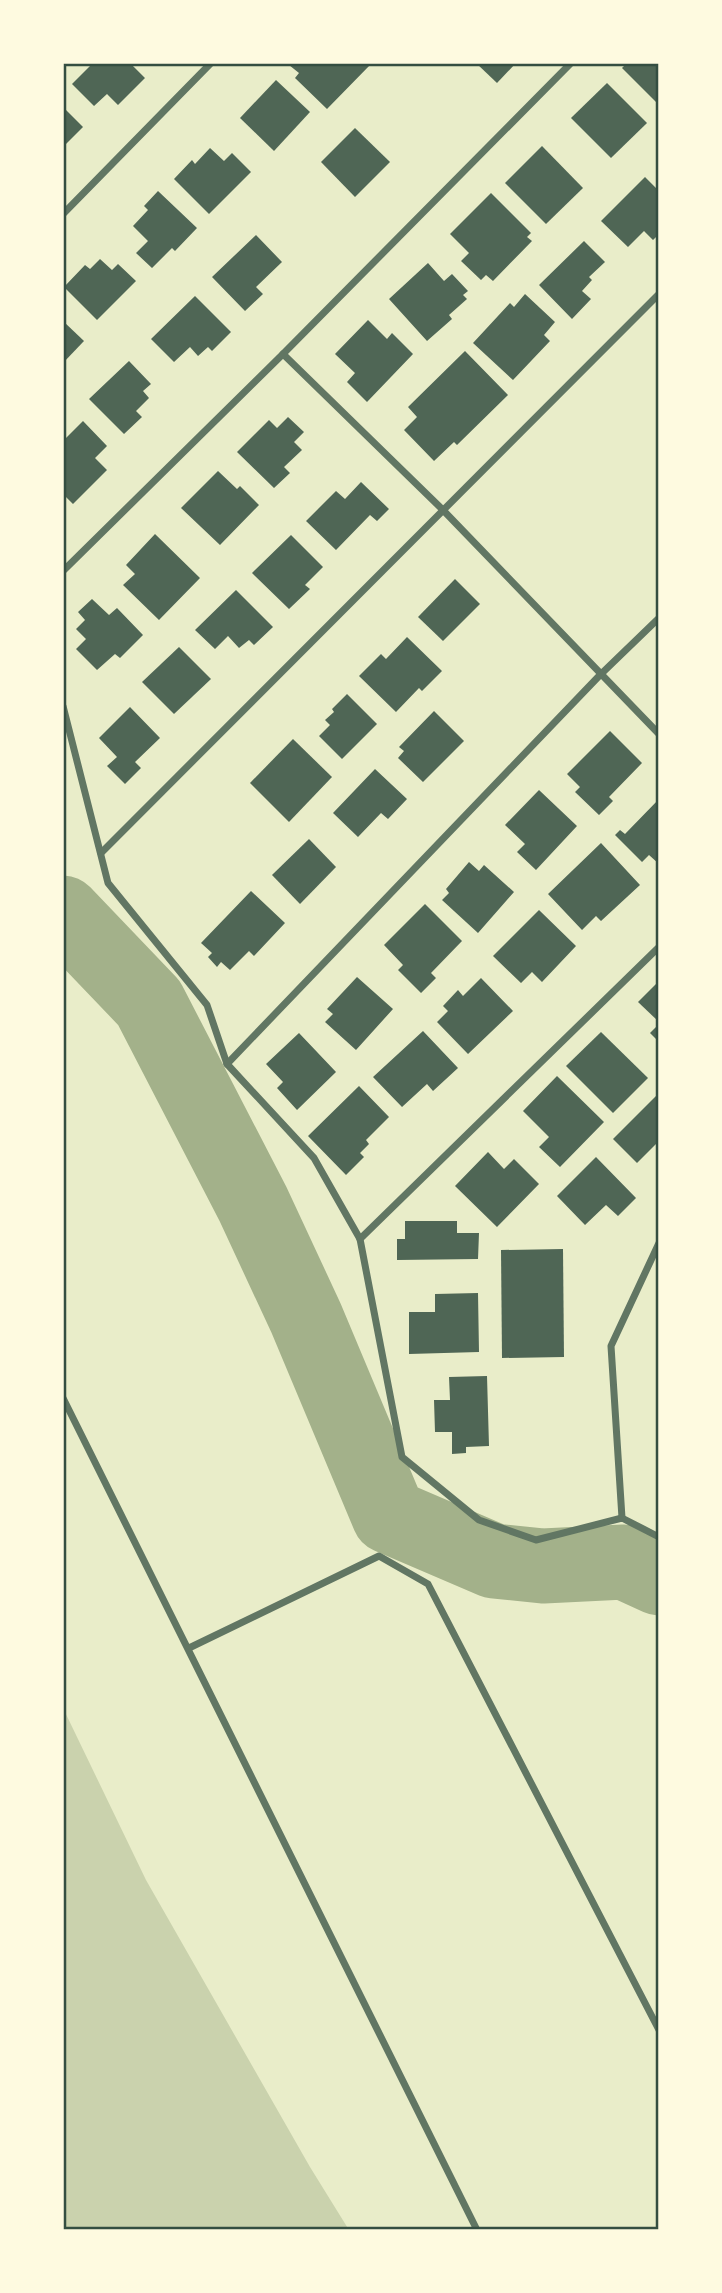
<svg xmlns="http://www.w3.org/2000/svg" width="722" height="2293" font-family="'IBM Plex Sans',sans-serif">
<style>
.green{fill:#cad2ad}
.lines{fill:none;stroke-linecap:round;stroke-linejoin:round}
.river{stroke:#a3b18a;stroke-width:75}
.building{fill:#4f6655}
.minor{stroke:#617663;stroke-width:7}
.neatline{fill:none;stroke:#344e41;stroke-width:2.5}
</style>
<rect width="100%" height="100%" fill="#e9edc9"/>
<!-- green -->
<path class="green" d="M63,1708l83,172 164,287 39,63h-286z"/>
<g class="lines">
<!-- river -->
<path class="river" d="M63,913l86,90 104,201 53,114 83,198 105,45 49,5 81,-4 35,16"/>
</g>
<!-- building -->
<g class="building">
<path d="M93,63h37l15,15 -27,27 -11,-11 -13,12 -22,-22z"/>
<path d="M291,63h77l2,2 -43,44 -32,-31 4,-5 -10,-8z"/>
<path d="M476,63h40l-19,20z"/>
<path d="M627,63h32v42l-37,-37z"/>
<path d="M276,80l34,32 -36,39 -34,-33z"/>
<path d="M607,83l40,40 -36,35 -40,-40z"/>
<path d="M63,107l20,20 -20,20z"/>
<path d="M355,128l35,34 -35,35 -34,-35z"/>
<path d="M542,146l41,42 -37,36 -41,-41z"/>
<path d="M210,148l14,13 8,-8 19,19 -42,42 -35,-35 18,-19 3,4z"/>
<path d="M645,177l14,14v43l-6,6 -9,-9 -16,16 -27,-26z"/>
<path d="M158,191l39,37 -22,23 -3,-3 -20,20 -16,-15 12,-12 -15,-15 15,-16 -4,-4z"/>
<path d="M491,193l40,40 -4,4 5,4 -39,40 -7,-6 -5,5 -20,-19 8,-8 -19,-19z"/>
<path d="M256,235l26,27 -26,25 7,7 -18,17 -33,-34z"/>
<path d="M584,241l21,21 -16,15 3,3 -10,11 9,8 -19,20 -33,-34z"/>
<path d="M100,259l12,11 6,-6 18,17 -39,39 -33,-33 21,-22 5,4z"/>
<path d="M428,263l16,18 8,-7 16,17 -5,4 4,4 -18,16 3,4 -25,22 -38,-42z"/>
<path d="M525,294l30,28 -11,13 6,6 -37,39 -40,-37 37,-40 4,4z"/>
<path d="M195,296l36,36 -19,19 -4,-4 -10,9 -8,-9 -16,15 -23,-23z"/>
<path d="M368,320l19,19 5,-6 21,21 -46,48 -20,-20 8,-9 -20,-19z"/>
<path d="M63,321l21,20 -21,22z"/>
<path d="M465,351l43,44 -51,50 -3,-3 -20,19 -30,-31 13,-13 -9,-10z"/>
<path d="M129,361l22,23 -8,7 6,7 -13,13 6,6 -18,17 -35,-35z"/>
<path d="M288,417l16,15 -10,10 8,8 -18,17 6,6 -16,15 -37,-36 32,-32 8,8z"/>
<path d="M83,421l24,25 -12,12 12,12 -34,34 -10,-10v-27l2,-1 -2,-2v-23z"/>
<path d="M218,471l19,18 3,-3 19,19 -39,40 -39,-37z"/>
<path d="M361,482l28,27 -12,12 -7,-6 -34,35 -30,-29 30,-30 9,8z"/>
<path d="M155,534l45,44 -41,42 -36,-35 12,-11 -9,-9z"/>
<path d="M291,535l32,32 -18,18 5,4 -21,20 -37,-36z"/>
<path d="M455,579l25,25 -37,37 -25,-24z"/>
<path d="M236,590l37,37 -19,18 -5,-5 -10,8 -11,-12 -13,13 -20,-19z"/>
<path d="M92,599l17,16 8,-7 26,27 -23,23 -5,-4 -18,16 -21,-21 10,-10 -10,-10 9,-9 -7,-8z"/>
<path d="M407,637l35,34 -20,20 -3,-3 -23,24 -37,-36 22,-22 5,5z"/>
<path d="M179,647l32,32 -37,35 -32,-32z"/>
<path d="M347,694l30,30 -35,35 -23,-23 11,-11 -5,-5 9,-8 -2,-3z"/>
<path d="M130,707l30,31 -25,24 6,6 -16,16 -18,-18 10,-9 -18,-19z"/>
<path d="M434,711l30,30 -41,41 -25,-24 6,-7 -5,-4z"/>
<path d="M610,731l32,32 -33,34 4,4 -14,14 -24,-23 5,-5 -13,-13z"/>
<path d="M293,739l39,38 -43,45 -39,-39z"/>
<path d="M375,769l32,30 -19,20 -7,-6 -23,24 -25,-24z"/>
<path d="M539,790l38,36 -41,44 -19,-18 8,-8 -20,-19z"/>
<path d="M659,799v65l-10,-9 -7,7 -27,-27 5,-5 5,4z"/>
<path d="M309,839l27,28 -36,37 -28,-29z"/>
<path d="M601,843l39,42 -39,36 -5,-5 -14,14 -34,-36z"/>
<path d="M469,862l10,9 5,-6 30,27 -36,41 -36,-33 7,-7 -3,-4z"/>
<path d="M251,891l34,32 -31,33 -5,-5 -19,19 -9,-8 -4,5 -9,-10 4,-4 -11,-10z"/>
<path d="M425,904l37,37 -31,32 5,5 -15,15 -23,-23 5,-5 -19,-20z"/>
<path d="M539,910l37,36 -34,36 -10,-10 -11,11 -28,-27z"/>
<path d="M357,977l36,32 -37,41 -31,-28 8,-8 -6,-5z"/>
<path d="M481,978l32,33 -45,43 -31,-32 11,-11 -5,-5 15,-16 5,6z"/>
<path d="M659,981v41l-21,-20z"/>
<path d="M659,1024v18l-9,-9z"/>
<path d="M423,1031l35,37 -25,23 -6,-7 -25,23 -29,-30z"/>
<path d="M601,1032l47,46 -35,35 -47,-47z"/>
<path d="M299,1033l37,39 -39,38 -20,-22 6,-6 -17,-18z"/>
<path d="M557,1076l47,46 -44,45 -21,-20 10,-10 -26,-26z"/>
<path d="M359,1086l30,31 -23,23 3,4 -9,9 4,4 -18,18 -38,-39z"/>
<path d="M659,1093v48l-22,22 -24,-24z"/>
<path d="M488,1152l16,17 10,-10 25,25 -42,43 -42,-41z"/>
<path d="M596,1157l40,41 -18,18 -12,-11 -21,20 -28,-29z"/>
<path d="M405,1221h52v12h22l-1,26 -81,1v-21h8z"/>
<path d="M563,1249l1,108 -62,1 -1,-108z"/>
<path d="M478,1293l1,59 -70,2v-42h26v-18z"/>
<path d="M487,1376l2,70 -23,1v6l-14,1v-22h-17l-1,-32h16l-1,-23z"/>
</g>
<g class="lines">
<!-- minor -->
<g class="minor">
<path d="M63,214l148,-151"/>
<path d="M283,354l159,155 217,225"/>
<path d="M63,571l220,-217 288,-291"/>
<path d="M63,706l45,177 99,122 20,59 87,94 46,81 42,218 77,63 57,20 86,-22 37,19"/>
<path d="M101,853l558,-559"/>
<path d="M227,1064l373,-389 59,-57"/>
<path d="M360,1239l299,-292"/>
<path d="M63,1398l414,832"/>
<path d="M622,1518l-11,-172 48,-103"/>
<path d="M189,1648l190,-92 49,28 231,446"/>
</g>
</g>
<!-- border -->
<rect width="722" height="2293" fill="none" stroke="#fefae0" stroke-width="130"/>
<rect x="65" y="65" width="592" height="2163" class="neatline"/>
</svg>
